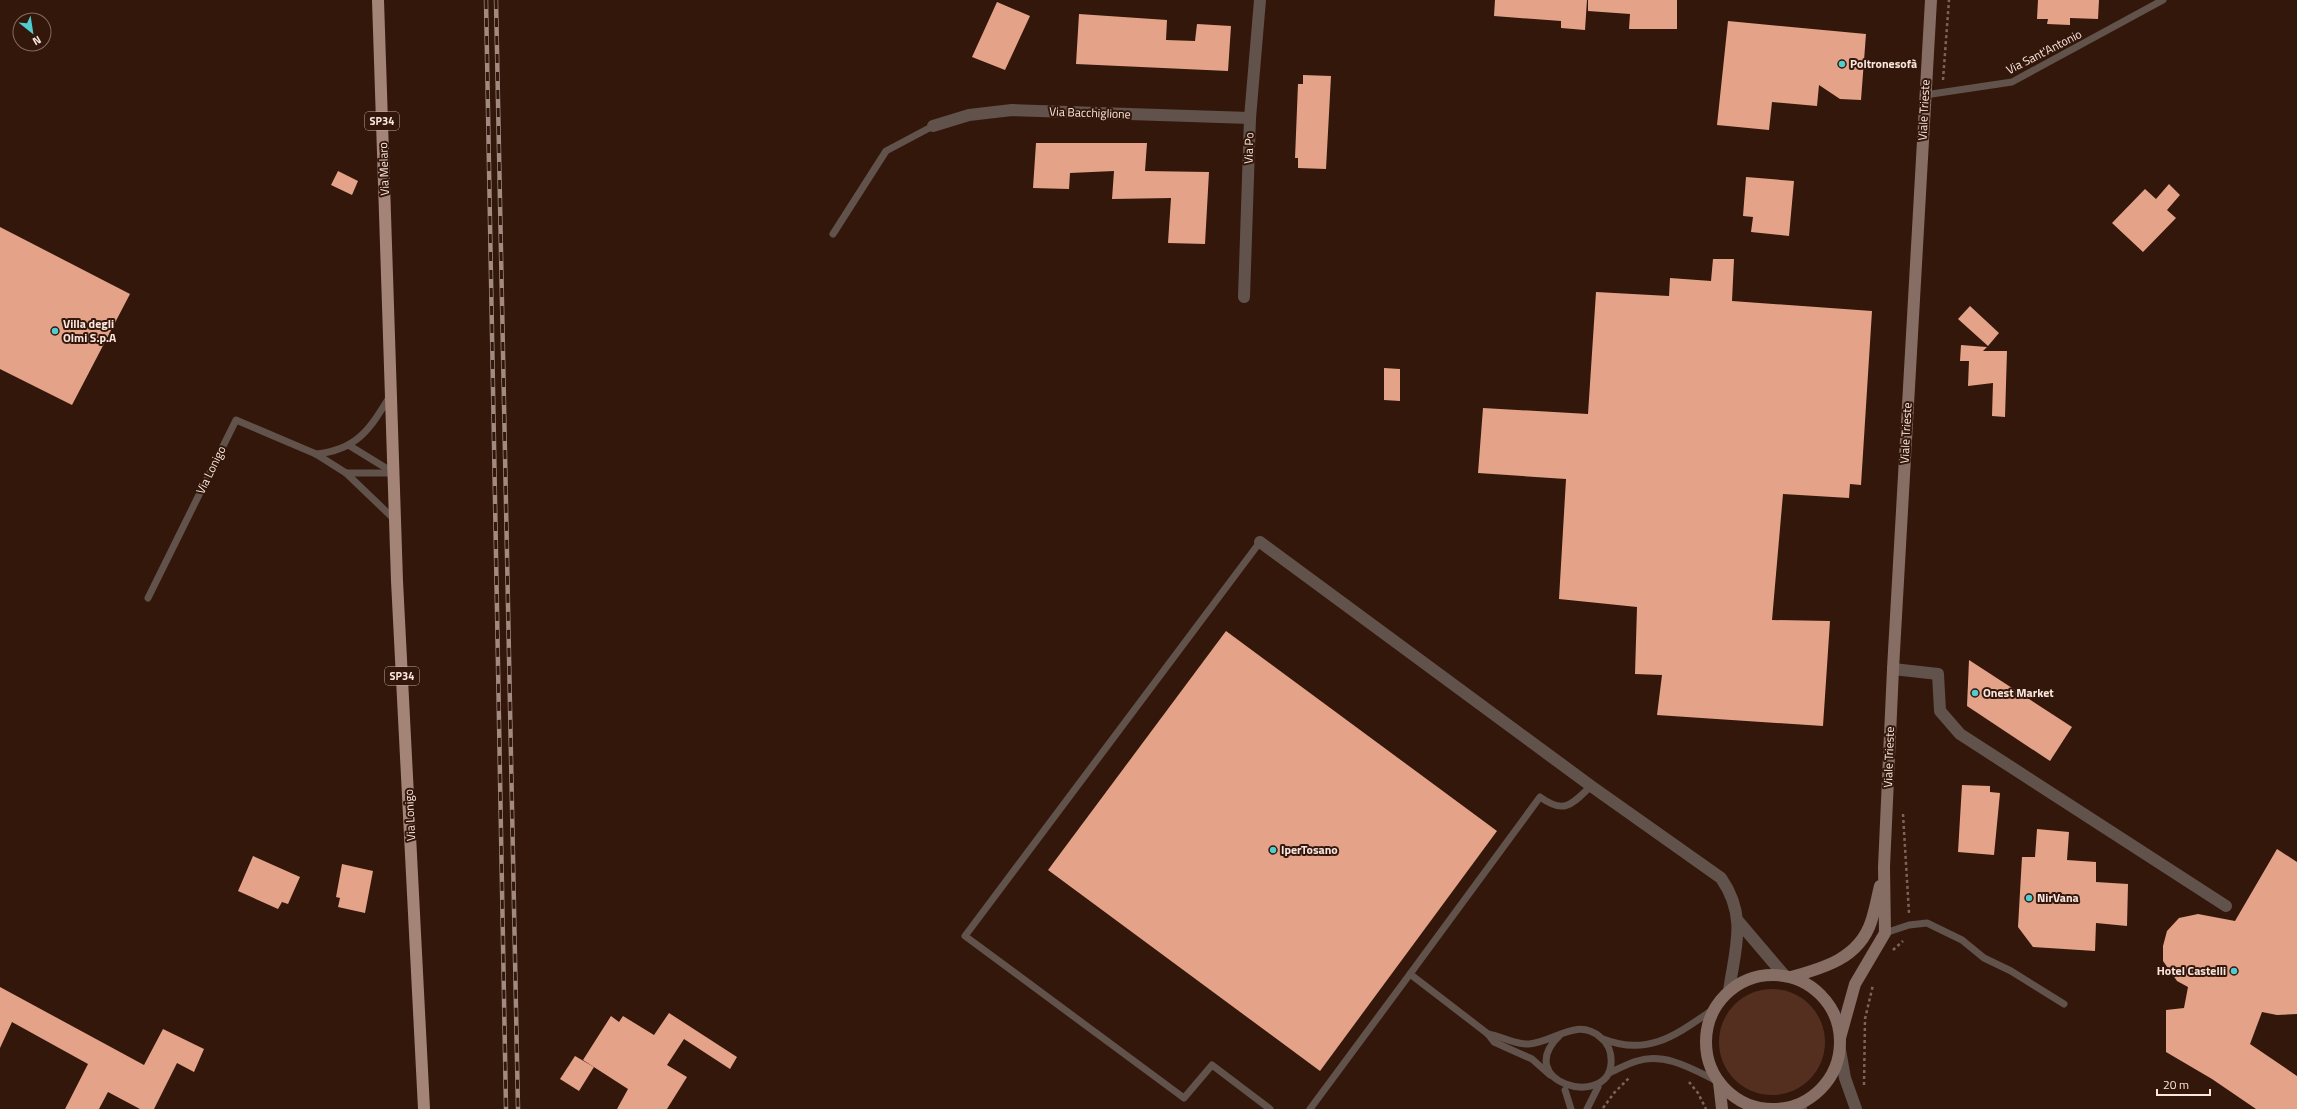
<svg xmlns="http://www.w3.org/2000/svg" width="2297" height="1109" font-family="'Titillium Web',sans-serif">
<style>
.green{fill:#542f20}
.building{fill:#e4a388}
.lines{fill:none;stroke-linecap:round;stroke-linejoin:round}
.path{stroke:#7d6459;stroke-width:2.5;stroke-dasharray:3 3;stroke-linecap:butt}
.service{stroke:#61524c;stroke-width:7}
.minor{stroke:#61524c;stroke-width:12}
.tertiary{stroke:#61524c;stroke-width:12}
.secondary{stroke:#866e65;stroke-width:12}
.primary{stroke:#a38477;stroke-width:12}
.rail-casing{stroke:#a28a80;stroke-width:4.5}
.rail{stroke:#33170b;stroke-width:3;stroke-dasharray:9;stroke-linecap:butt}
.poi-dot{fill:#51ccd1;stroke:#33170b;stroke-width:1.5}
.labels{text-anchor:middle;stroke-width:4;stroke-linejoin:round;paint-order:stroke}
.shield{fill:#33170b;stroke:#bfa99f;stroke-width:1}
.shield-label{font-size:11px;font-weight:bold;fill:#fbe7df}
.street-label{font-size:12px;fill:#fbe7df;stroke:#33170b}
.poi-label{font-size:12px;font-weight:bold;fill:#fbe7df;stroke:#33170b;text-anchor:start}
</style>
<rect width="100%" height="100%" fill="#33170b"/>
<!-- green -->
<circle class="green" cx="1772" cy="1042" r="53"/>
<!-- building -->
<g class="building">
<path d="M1495,0h92l-2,30 -24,-2v-7l-67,-5z"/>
<path d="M1588,0h89v29h-48l1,-15 -42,-3z"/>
<path d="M2038,0h61l-1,19 -28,-1v7l-23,-1 1,-5h-11z"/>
<path d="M997,2l33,14 -25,54 -33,-13z"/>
<path d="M1079,14l88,6 -1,20 29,1 2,-17 34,2 -3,45 -152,-7z"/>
<path d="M1728,21l138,13 -5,66 -21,-1 -21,-14 -2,21 -45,-4 -3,28 -52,-5z"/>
<path d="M1303,75l28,1 -5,93 -28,-1v-10h-3l3,-74h5z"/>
<path d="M1036,143h111l-2,28 64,1 -4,72 -37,-1 3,-45 -59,1 2,-28 -44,2 -1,16 -36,-1z"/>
<path d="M338,171l20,10 -6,14 -21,-10z"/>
<path d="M1746,177l48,4 -5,55 -38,-4 2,-15 -10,-1z"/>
<path d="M2169,184l11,11 -13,15 9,8 -33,34 -31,-29 33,-34 11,10z"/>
<path d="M0,227l130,67 -58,111 -72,-36z"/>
<path d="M1713,259h21l-2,42 140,10 -11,174 -11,-1 -1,14 -66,-4 -11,126 58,1 -7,105 -166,-11 5,-40 -27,-1 2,-67 -78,-8 7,-120 -88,-6 5,-65 105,6 8,-122 73,4 1,-18 41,3z"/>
<path d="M1970,306l29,27 -11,13 -30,-27z"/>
<path d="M1961,345l26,2 -4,4h24l-2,66 -13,-1 1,-33 -25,3 1,-25h-9z"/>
<path d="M1384,368l16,1v32l-16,-1z"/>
<path d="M1226,631l271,200 -177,240 -272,-201z"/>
<path d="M1969,660l103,67 -22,34 -83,-55z"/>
<path d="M1962,785l28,1v6l10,1 -6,62 -36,-3z"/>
<path d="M2037,829l32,3 -2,28 29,2v20l32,2 -1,42 -31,-3 -1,28 -62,-4 -15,-20 4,-70h13z"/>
<path d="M2277,849l20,13v152l-20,1 -15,-3 -12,32 47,32v33h-41l-44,-30 -46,-27v-42l18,-2 4,-21 -11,-6 -14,-20v-15l4,-15 12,-13 19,-4 37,7z"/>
<path d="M253,856l47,21 -12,27 -6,-2 -4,7 -40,-18z"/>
<path d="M342,864l31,7 -8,42 -27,-6 2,-9 -4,-1z"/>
<path d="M0,987l144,78 19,-36 41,20 -10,23 -17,-9 -23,46h-14l-32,-17 -9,17h-34l23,-45 -76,-42 -12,26z"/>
<path d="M669,1013l68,44 -7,12 -46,-30 -17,26 20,12 -20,32h-50l11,-20 -45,-29 28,-44 8,6 4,-6 31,19z"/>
<path d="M575,1056l19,11 -15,24 -19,-12z"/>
</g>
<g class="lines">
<!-- path -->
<g class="path">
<path d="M1943,80l6,-80"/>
<path d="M1903,814l6,99"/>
<path d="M1893,950l10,-9"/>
<path d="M1689,1082l9,11 8,16"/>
<path d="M1864,1085l1,-66 8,-34"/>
<path d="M1603,1108l11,-15 16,-16"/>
</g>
<!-- service -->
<g class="service">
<path d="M1925,95l87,-13 151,-82"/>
<path d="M833,234l53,-83 47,-25"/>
<path d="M350,446l44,27"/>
<path d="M316,454c41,-4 54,-25 74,-58"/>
<path d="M346,473l49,47"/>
<path d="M1260,542l-295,394 219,162 28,-33 58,44"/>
<path d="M148,598l88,-178 80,34 30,19h48"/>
<path d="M1885,933l24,-8 18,-2 35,17 22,18 27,13 53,33"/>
<path d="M1488,1034c14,2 26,11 41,10 25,-2 48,-27 71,-7 8,6 12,16 11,27 -4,45 -100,18 -51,-29"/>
<path d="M1603,1039c46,18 74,-5 111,-30"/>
<path d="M1609,1073c9,-4 18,-9 28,-12 29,-9 57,9 82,21"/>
<path d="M1550,1075l-18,-16 -38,-17 -6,-8 -78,-60 130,-177c25,18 32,7 51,-11"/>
<path d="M1565,1090l6,19"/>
<path d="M1310,1109l100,-135"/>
<path d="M1587,1109l11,-22"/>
</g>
<!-- minor -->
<g class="minor">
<path d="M933,126l36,-11 43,-5 238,8"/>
<path d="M1244,297l6,-179 10,-118"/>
<path d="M1260,542l331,244 130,92c27,39 14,70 8,113"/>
<path d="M1893,669l45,5 2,37 20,23 266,172"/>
<path d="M1738,921l46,54"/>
</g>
<!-- tertiary -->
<g class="tertiary">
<path d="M1840,1050l5,28 11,31"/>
<path d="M1796,1105l5,4"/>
</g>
<!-- secondary -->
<g class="secondary">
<circle cx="1773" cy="1042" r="67"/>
<path d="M1791,977c33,-9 68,-19 80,-55 4,-12 6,-24 9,-36"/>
<path d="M1840,1038l15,-54 30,-51 -1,-66 9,-198 38,-669"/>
<path d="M1719,1082l3,27"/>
</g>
<!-- primary -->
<path class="primary" d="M378,0l19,581 27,528"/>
<!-- rail casing -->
<g class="rail-casing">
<g id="rail">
<path d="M486,0l20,1109"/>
<path d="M496,0l22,1109"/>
</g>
</g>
<!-- rail -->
<use href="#rail" class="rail"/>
</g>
<!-- markers -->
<g class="poi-dot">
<circle cx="1842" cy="64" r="4"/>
<circle cx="55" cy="331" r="4"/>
<circle cx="1975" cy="693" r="4"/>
<circle cx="1273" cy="850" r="4"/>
<circle cx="2029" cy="898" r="4"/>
<circle cx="2234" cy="971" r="4"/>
</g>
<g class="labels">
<!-- shield labels -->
<g class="shield">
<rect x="365" y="112" width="34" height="18" rx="3"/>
<rect x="385" y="667" width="34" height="18" rx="3"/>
</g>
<g class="shield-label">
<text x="382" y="125">SP34</text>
<text x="402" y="680">SP34</text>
</g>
<!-- street labels -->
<g class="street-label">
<text transform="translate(2044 52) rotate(-27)" y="4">Via Sant'Antonio</text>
<text transform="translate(1924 110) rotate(-87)" y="4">Viale Trieste</text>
<text transform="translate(1090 113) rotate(2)" y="4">Via Bacchiglione</text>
<text transform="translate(1249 148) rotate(-88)" y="4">Via Po</text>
<text transform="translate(384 169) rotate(-92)" y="4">Via Melaro</text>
<text transform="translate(1906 433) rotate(-87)" y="4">Viale Trieste</text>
<text transform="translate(211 470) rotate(-64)" y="4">Via Lonigo</text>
<text transform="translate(1889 757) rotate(-88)" y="4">Viale Trieste</text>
<text transform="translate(410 815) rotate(-93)" y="4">Via Lonigo</text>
</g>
<!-- poi labels -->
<g class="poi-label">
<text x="1850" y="68">Poltronesofà</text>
<text x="63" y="328">Villa degli<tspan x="63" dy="14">Olmi S.p.A</tspan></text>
<text x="1983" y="697">Onest Market</text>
<text x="1281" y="854">IperTosano</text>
<text x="2037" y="902">NirVana</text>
<text x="2226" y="975" text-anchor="end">Hotel Castelli</text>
</g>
</g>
<!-- north arrow -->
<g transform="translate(32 32) rotate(150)"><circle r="19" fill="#33170b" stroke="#836a60"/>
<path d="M0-3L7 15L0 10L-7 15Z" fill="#51ccd1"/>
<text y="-6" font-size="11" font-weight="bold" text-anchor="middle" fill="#fbe7df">N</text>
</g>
<!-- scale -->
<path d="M2157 1089v6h53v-6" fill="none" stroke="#fbe7df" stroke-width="2"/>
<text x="2163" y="1089" font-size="12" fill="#fbe7df" stroke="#33170b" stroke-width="3" paint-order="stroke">20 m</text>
</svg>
